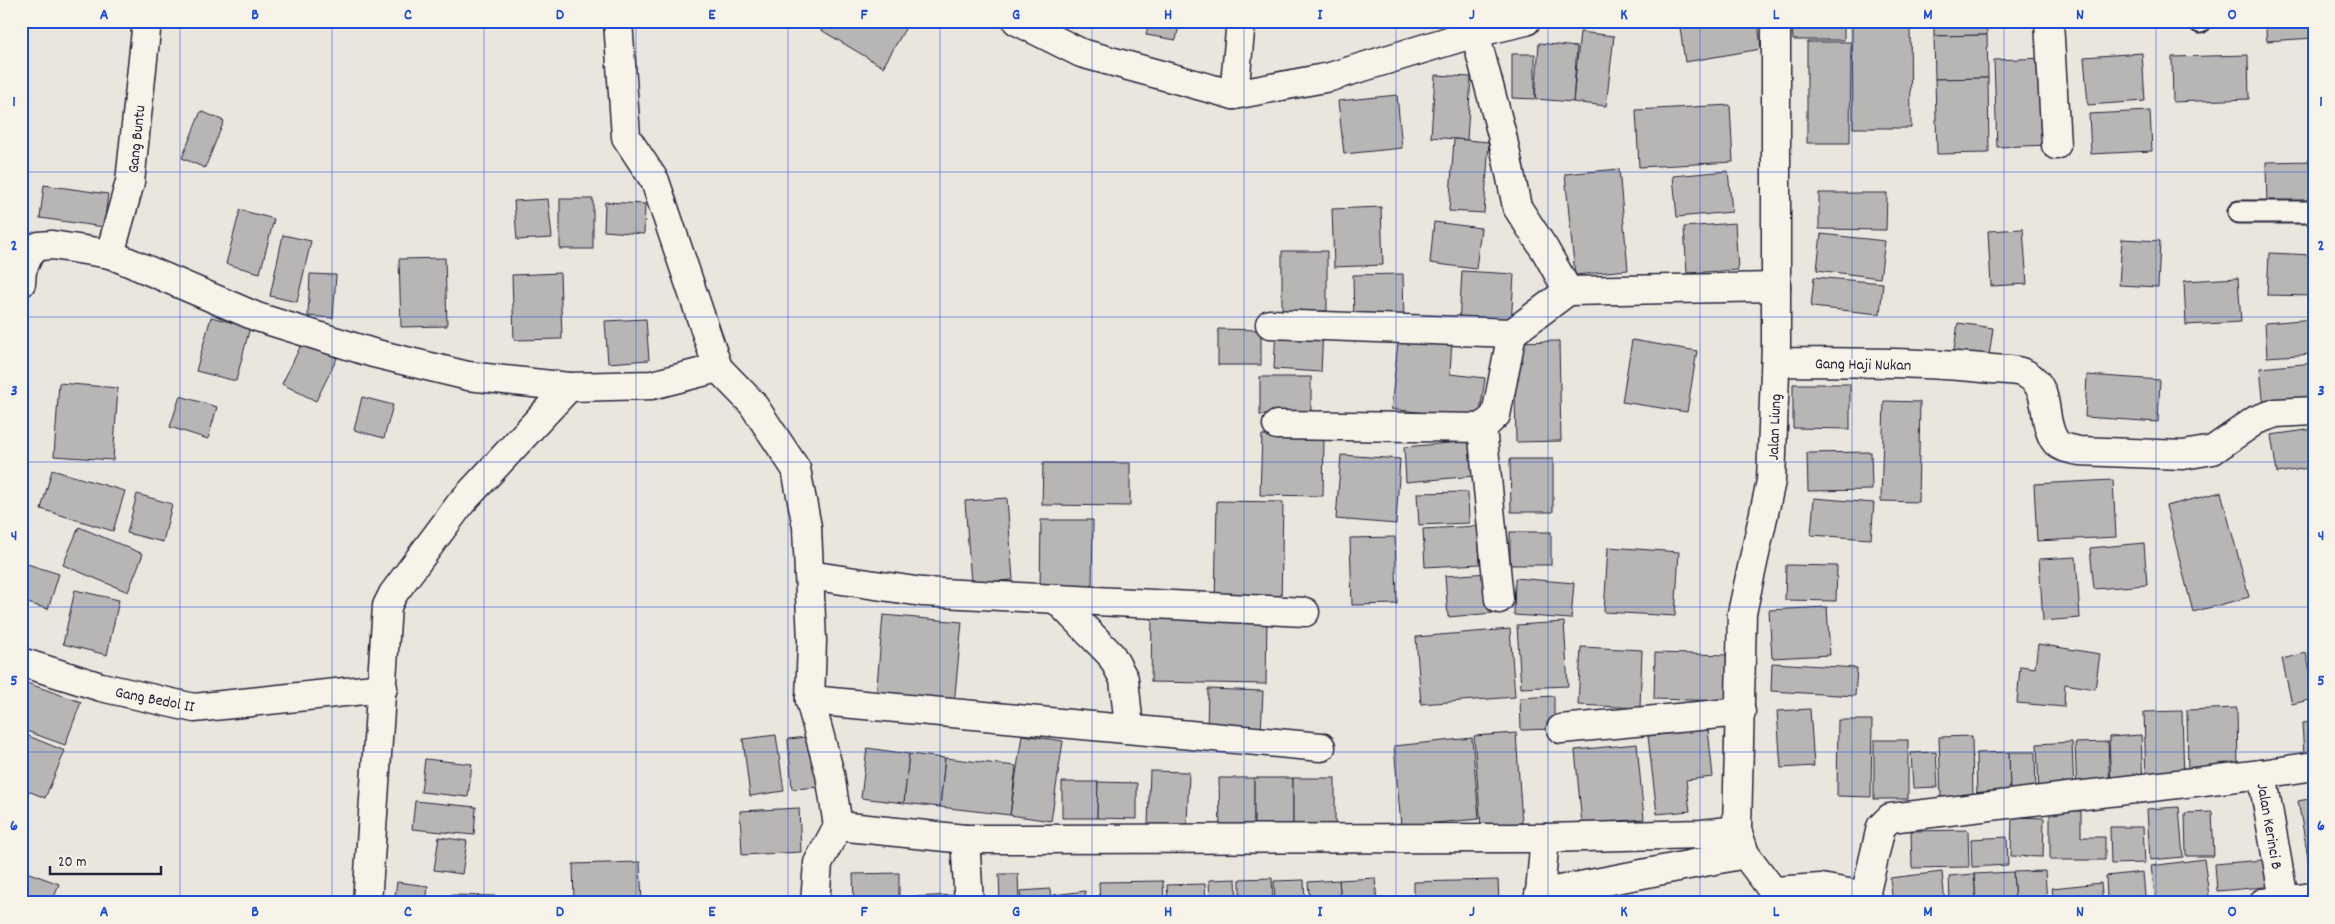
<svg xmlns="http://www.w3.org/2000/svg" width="2335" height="924" font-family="Dekko,sans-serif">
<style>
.building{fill:#b8b6b5;stroke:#22223b}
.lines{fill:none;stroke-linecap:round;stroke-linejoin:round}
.lane-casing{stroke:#22223b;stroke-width:25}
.street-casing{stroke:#22223b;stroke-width:31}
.lane{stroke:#f7f3e8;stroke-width:21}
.street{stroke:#f7f3e8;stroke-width:28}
.grid{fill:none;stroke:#1d4ed8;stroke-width:1;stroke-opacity:0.55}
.labels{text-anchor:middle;stroke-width:4;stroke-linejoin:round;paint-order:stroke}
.street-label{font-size:16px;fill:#22223b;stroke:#f7f3e8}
.neatline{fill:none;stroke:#1d4ed8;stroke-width:2}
.grid-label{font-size:16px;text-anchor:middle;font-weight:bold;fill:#1d4ed8}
</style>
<rect width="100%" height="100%" fill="#eae6de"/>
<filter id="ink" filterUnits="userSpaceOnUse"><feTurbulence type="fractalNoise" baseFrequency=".02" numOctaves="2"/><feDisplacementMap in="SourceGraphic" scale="10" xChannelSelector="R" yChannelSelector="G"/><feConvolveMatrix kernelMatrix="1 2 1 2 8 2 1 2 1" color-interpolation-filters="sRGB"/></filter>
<g filter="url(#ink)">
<!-- building -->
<g class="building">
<path d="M806,21h103v1l-26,45z"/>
<path d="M1149,21h31l-4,19 -30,-5z"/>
<path d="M1679,21h79l3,28 -76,13z"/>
<path d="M1792,21h52v19h-51z"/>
<path d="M1852,21h58l1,107h-58z"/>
<path d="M1934,21h52l1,14 -53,1z"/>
<path d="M2265,21h49v17l-47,3z"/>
<path d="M1580,32l34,4 -8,70 -33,-4z"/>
<path d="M1987,35l1,43 -53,1 -1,-43z"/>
<path d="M1807,42h44l-1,101h-43z"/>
<path d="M1539,43l38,4 -4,55 -38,-3z"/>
<path d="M2142,53l3,48 -57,4 -4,-48z"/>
<path d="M1512,54h23v45l-23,-1z"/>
<path d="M2248,55l1,44 -76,3 -1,-45z"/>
<path d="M2045,58l4,87 -52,2 -3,-87z"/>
<path d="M1435,75l36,2 -4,63 -36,-3z"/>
<path d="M1988,78l1,75 -52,1 -2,-75z"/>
<path d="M1397,95l5,53 -58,6 -6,-53z"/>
<path d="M1730,105l3,57 -94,5 -3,-57z"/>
<path d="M201,111l23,10 -19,47 -23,-10z"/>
<path d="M2150,111l2,40 -61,3 -2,-40z"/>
<path d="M1454,139l35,3 -5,71 -35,-2z"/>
<path d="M2314,161v44l-47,1 -1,-44z"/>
<path d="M1619,169l9,101 -53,5 -10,-101z"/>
<path d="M1728,171l4,41 -55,5 -4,-41z"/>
<path d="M44,185l64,9 -4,33 -64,-9z"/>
<path d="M1819,193h68l-1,37 -67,-1z"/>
<path d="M548,199l4,39 -35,2 -3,-39z"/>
<rect x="560" y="199" width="33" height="50"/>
<path d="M605,202l40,2 -1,30 -40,-3z"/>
<path d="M1381,207l2,58 -49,2 -2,-58z"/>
<path d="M240,210l34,9 -14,54 -34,-9z"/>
<path d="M1434,222l47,6 -5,41 -46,-6z"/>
<path d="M1735,223l3,47 -51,3 -3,-46z"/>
<path d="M2023,229l4,55 -36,2 -3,-55z"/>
<path d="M1821,234l64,7 -5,37 -63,-8z"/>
<path d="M283,235l28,6 -14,61 -27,-6z"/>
<path d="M2122,239l38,2 -2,46 -39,-2z"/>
<path d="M1282,251h45v60l-45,1z"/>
<path d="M2269,253l45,2v41l-47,-1z"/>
<path d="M445,258l2,68 -46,1 -2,-68z"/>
<path d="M1462,271l52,3 -3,52 -52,-2z"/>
<path d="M560,273l2,66 -48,1 -2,-65z"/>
<path d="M310,274l26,1 -3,43 -25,-2z"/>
<path d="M1403,274l1,48h-50l-1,-47z"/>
<path d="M1814,277l69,6 -3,31 -69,-7z"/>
<path d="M2238,278l3,44 -55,3 -2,-44z"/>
<path d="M211,317l39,10 -14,54 -40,-10z"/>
<path d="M646,319l3,41 -41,3 -3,-42z"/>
<path d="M2314,319v35l-47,3 -2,-34z"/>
<path d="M1958,323l35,5 -5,35 -35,-6z"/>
<path d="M1276,328l47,2 -2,42 -47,-3z"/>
<path d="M1218,329l43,1v35h-43z"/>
<path d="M1399,334l53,5 -2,35 35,4 -6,41 -88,-10z"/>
<path d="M1632,340l65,11 -10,61 -65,-10z"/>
<path d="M303,341l34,17 -21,43 -34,-17z"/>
<path d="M1559,341l2,100 -45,1 -2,-100z"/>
<path d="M2314,363v39l-50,6 -4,-40z"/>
<path d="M2087,375l73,5 -2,42 -73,-5z"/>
<rect x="1260" y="377" width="51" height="38"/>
<path d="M59,383l59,5 -5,72 -59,-4z"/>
<path d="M1793,384h57v45l-57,-1z"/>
<path d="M180,396l37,11 -9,32 -38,-12z"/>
<path d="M362,397l31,8 -9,33 -30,-8z"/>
<path d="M1884,401l36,1 -2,100 -37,-1z"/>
<path d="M2314,429v38l-37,6 -6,-38z"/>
<path d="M1262,435l62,2 -1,59 -63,-1z"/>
<path d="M1472,441l3,35 -69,6 -2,-35z"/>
<path d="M1871,452l1,38 -64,1 -1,-38z"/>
<path d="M1341,455l59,4 -4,65 -60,-5z"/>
<path d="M1510,459h43v53h-42z"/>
<path d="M1043,463h87v43l-88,-1z"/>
<path d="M52,470l73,21 -12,40 -72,-22z"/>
<path d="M2113,480l3,57 -79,4 -3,-57z"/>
<path d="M1468,492l1,31 -50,2 -2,-32z"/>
<path d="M2221,492l28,105 -56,15 -27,-106z"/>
<path d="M137,494l35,10 -9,38 -36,-9z"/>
<path d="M1007,498l6,82 -42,3 -6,-82z"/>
<path d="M1814,498l60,5 -3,36 -60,-4z"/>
<path d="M1217,501l66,1 -2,103h-66z"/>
<path d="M1041,520h52l-1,71 -52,-1z"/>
<path d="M1478,526l2,38 -55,3 -2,-38z"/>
<path d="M79,527l64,27 -15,38 -65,-27z"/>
<rect x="1510" y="532" width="41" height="33"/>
<path d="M1395,537l2,67 -45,1 -2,-67z"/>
<path d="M2144,543l3,42 -53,4 -4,-41z"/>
<path d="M1608,547l71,5 -4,64 -71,-4z"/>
<path d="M2076,557l4,61 -37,3 -4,-62z"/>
<path d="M21,562l38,12 -11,35 -27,-8z"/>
<path d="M1786,565l51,1 -1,35 -51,-1z"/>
<path d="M1489,573l4,40 -45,4 -3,-41z"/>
<path d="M1515,578l59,5 -3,36 -57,-4z"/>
<path d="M75,590l44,10 -12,55 -44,-11z"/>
<path d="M1827,607l3,48 -58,3 -3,-48z"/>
<path d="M1152,614l115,2 -1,68 -115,-2z"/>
<path d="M883,615l79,7 -8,82 -78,-7z"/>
<path d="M1564,622l4,64 -47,2 -4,-63z"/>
<path d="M1510,629l5,68 -94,7 -5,-67z"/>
<path d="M2038,644l62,10 -5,35 -30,-5 -1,23 -47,-4 3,-37 15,2z"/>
<path d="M1581,647l61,3 -2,58 -62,-3z"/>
<path d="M1655,653l74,2 -1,46 -74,-2z"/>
<path d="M2306,653l8,35v11l-22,5 -10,-45z"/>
<path d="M1772,663l85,5 -2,28 -84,-5z"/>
<path d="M21,681l60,21 -16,43 -44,-16z"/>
<path d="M1208,689l55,2 -2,43 -54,-1z"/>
<path d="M1554,696v33l-33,1 -1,-32z"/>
<path d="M2237,708l1,66 -50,2 -1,-66z"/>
<path d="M1810,709l4,57 -33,2 -4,-57z"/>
<path d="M2182,711l2,69 -38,1 -2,-69z"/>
<path d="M1838,720h34l-1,77 -34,-1z"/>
<path d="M2314,722v34h-10l-2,-33z"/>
<path d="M1708,729l5,48 -27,3 4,31 -33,3 -9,-78z"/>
<path d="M21,733l44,18 -20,47 -24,-10z"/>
<path d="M1516,733l6,90 -41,4 -7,-91z"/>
<path d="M776,735l8,56 -34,5 -7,-57z"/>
<path d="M1022,735l41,6 -12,80 -41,-6z"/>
<path d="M2141,735l2,51 -32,1 -2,-50z"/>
<path d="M817,736l4,51 -29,2 -4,-50z"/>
<path d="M1972,736l1,63h-32l-2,-62z"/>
<path d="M1472,738l7,81 -78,7 -7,-80z"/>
<rect x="1874" y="740" width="34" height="59"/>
<path d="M2072,742l2,51 -35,1 -2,-50z"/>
<path d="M2108,742l2,50 -33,1 -2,-50z"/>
<path d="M1637,744l7,75 -62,5 -7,-74z"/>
<path d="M867,748l42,6 -5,49 -43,-5z"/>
<path d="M1936,752l2,35 -25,1 -2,-35z"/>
<path d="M2009,752h26l1,47h-26z"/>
<path d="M2009,752l1,47 -33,1 -1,-47z"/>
<path d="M909,754l36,4 -5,49 -36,-4z"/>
<path d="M945,758l71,8 -6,49 -70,-8z"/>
<path d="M425,759l47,5 -4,33 -47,-5z"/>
<path d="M1150,771l39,1 -2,54 -39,-1z"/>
<path d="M1219,778h35v54h-34z"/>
<path d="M1254,778h39v53l-39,1z"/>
<rect x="1293" y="778" width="42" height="53"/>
<path d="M1062,782h36l-1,36h-35z"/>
<path d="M1098,782l39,1v36l-40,-1z"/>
<path d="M2314,798v51l-7,2 -9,-50z"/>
<path d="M415,801l61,6 -2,28 -62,-6z"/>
<path d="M2179,807l4,50 -33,3 -3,-51z"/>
<path d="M799,808l2,44 -59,3 -2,-44z"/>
<path d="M2050,810l31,1v26h24v23h-55z"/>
<path d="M2212,812l2,44h-28l-1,-43z"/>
<path d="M2012,817l32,1 -1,39 -32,-1z"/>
<path d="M2110,827h33l2,36 -34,1z"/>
<path d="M1968,830l1,37 -57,1 -1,-37z"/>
<path d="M439,837l28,4 -5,33 -28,-4z"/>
<path d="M2007,837l1,28 -36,2 -1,-28z"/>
<path d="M2314,850v44h-1l-6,-43z"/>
<path d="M2204,859l6,44h-54l-5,-37z"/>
<path d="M2274,859l2,27 -59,5 -2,-27z"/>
<path d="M640,862l2,41h-68l-1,-39z"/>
<path d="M21,870l38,14 -7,19h-31z"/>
<path d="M2045,871l2,32h-32l-2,-31z"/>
<path d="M1942,872l3,31h-52l-3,-25z"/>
<path d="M2013,872l2,31h-39l-2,-29z"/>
<path d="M2143,872l2,24 -38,3 -1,-23z"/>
<path d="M899,873v30h-45l-1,-29z"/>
<path d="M999,874h19l1,29h-19z"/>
<path d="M1974,874l2,29h-26l-1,-27z"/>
<path d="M1272,878l1,25h-33v-24z"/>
<path d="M1375,878l2,25h-36l-2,-23z"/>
<path d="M1236,879l1,24h-27l-1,-23z"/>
<path d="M1304,880l1,23h-30l-1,-22z"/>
<path d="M1339,880l2,23h-31l-2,-21z"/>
<path d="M1498,880l1,23h-85v-21z"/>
<path d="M1163,881l1,22h-64l-1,-21z"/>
<path d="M397,882l31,4 -2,17h-32z"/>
<path d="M2101,883l2,20h-49l-2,-15z"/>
<path d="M1205,884l1,19h-38l-1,-18z"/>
<path d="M1050,889l1,14h-30l-1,-12z"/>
<path d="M1085,891l1,12h-31l-1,-8z"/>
<path d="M450,895l45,1v7h-45z"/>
<path d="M956,895v8h-44l-1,-6z"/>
</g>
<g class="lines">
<!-- lane casing -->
<g class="lane-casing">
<g id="lane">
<path d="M2200,21v1"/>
<path d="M2239,212h75"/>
</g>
</g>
<!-- street casing -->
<g class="street-casing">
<g id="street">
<path d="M618,21l8,116 29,44 63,187"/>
<path d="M1017,21l64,32 153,42"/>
<path d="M1241,21l-7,74 96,-18 145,-44 51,-12"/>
<path d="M1776,21v324l-5,136 -29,132 -5,217 8,24 28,37 7,12"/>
<path d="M2049,21l7,124"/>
<path d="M110,254l20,-72 17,-161"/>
<path d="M21,283l1,-13 8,-18 9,-6 13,-1 58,9 147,63 116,36 95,23 101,11 83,-2 66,-17 34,35 44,66 11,58 5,114 -2,59 20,74 8,52 -20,37 -3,40"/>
<path d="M1568,291l208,-4"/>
<path d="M1270,324l242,9 56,-42 -23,-41 -28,-43 -15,-72 -27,-102"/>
<path d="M1776,362c72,1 144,-1 216,7 10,1 25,0 34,5 27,15 14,45 29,67 5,7 16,8 24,10l104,4 30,-5 43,-30 20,-7 38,-2"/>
<path d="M1277,425l205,3 14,-13 16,-82"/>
<path d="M1482,428l17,171"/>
<path d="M809,575l113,17 383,20"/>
<path d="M1056,599l55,56 13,24 5,49"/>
<path d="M21,662l80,25 93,21 189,-20"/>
<path d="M810,700l511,47"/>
<path d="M1561,729l180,-17"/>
<path d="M838,826l127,13 580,-1 157,-4 35,-4"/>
<path d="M965,839l4,64"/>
<path d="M1773,891l48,-3 44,8 5,7"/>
<path d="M1539,894l206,-40"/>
<path d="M2284,900l-22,-126 52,-8"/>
<path d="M367,903l20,-297 6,-12 68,-91 108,-116"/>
<path d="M1539,903l6,-65"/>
<path d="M1866,903l-1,-7 16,-69 9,-9 372,-44"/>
<path d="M2263,903l51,-6"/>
</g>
</g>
<!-- lane -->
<use href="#lane" class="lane"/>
<!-- street -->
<use href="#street" class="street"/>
</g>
</g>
<!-- grid -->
<path class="grid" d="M180,21v882M332,21v882M484,21v882M636,21v882M788,21v882M940,21v882M1092,21v882M1244,21v882M1396,21v882M1548,21v882M1700,21v882M1852,21v882M2004,21v882M2156,21v882M21,172h2293M21,317h2293M21,462h2293M21,607h2293M21,752h2293"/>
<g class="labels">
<!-- street labels -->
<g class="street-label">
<text transform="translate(135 139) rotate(-84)" y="6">Gang Buntu</text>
<text transform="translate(1863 363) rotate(1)" y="6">Gang Haji Nukan</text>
<text transform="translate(1773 427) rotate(-88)" y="6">Jalan Liung</text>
<text transform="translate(155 698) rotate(11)" y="6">Gang Bedol II</text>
<text transform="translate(2271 826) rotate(80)" y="6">Jalan Kerinci B</text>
</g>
</g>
<!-- margin -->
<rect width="2335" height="924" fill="none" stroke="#f7f3e8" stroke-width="55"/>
<!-- scale -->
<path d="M50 866v8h111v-8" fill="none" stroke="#22223b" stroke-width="2.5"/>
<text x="58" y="866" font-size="15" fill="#22223b" stroke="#f7f3e8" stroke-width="4" paint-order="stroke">20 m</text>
<rect x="28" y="28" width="2280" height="868" class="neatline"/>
<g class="grid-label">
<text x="104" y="19">A</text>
<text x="255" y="19">B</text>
<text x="408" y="19">C</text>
<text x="560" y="19">D</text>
<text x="712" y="19">E</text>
<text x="864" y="19">F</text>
<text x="1016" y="19">G</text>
<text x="1168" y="19">H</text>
<text x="1320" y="19">I</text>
<text x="1472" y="19">J</text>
<text x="1624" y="19">K</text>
<text x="1776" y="19">L</text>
<text x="1928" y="19">M</text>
<text x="2080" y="19">N</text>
<text x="2232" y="19">O</text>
<text x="14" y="106">1</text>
<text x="2321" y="106">1</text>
<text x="14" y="250">2</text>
<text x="2321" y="250">2</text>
<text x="14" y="395">3</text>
<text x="2321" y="395">3</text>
<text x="14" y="540">4</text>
<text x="2321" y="540">4</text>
<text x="14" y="685">5</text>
<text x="2321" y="685">5</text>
<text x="14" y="830">6</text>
<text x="2321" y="830">6</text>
<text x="104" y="916">A</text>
<text x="255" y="916">B</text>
<text x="408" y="916">C</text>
<text x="560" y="916">D</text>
<text x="712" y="916">E</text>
<text x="864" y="916">F</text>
<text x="1016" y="916">G</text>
<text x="1168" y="916">H</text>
<text x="1320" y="916">I</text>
<text x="1472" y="916">J</text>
<text x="1624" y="916">K</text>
<text x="1776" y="916">L</text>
<text x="1928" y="916">M</text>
<text x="2080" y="916">N</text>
<text x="2232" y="916">O</text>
</g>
</svg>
